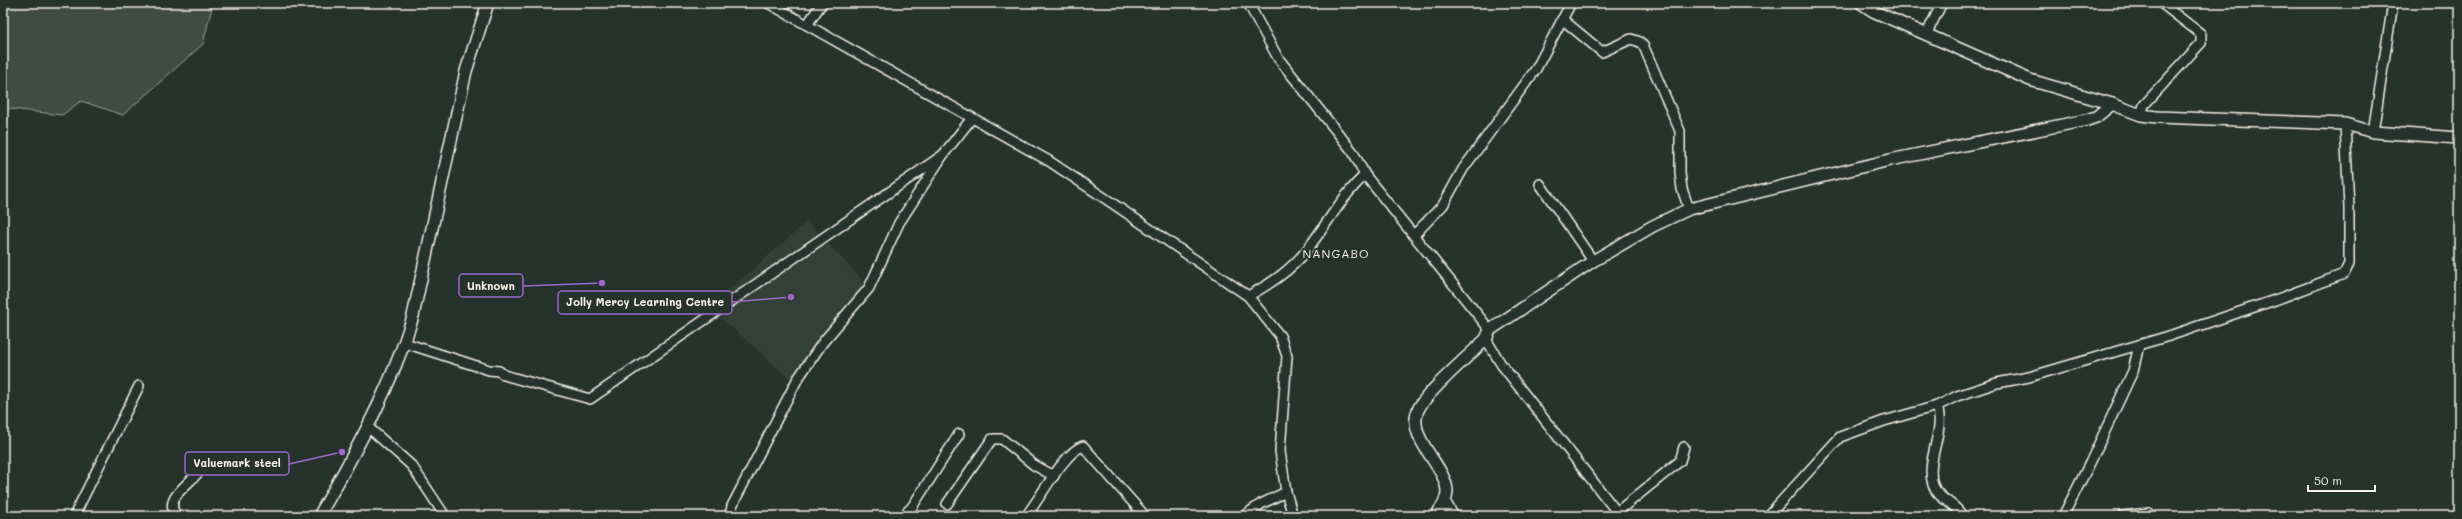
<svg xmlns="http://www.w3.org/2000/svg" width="2462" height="519" font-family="Mali,sans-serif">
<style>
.built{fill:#333f39}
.green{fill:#414b45;stroke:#9a9e96}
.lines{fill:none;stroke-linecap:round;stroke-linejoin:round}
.minor-casing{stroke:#f4f1e8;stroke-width:12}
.tertiary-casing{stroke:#f4f1e8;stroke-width:14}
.minor{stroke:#26332d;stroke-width:9}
.tertiary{stroke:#26332d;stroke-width:11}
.labels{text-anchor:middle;stroke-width:4;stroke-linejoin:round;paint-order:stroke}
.quarter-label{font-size:12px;letter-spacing:1px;fill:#f4f1e8;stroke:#26332d}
.leader{fill:none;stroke:#9f67cb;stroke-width:1.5}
.callout-dot{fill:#9f67cb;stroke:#26332d;stroke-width:1.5}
.callout{fill:#26332d;stroke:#9f67cb;stroke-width:1.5}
.callout-label{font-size:11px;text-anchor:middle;font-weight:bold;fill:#f4f1e8}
</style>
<rect width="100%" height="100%" fill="#26332d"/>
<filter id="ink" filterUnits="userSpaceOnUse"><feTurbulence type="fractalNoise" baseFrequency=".025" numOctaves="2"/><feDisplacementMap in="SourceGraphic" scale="8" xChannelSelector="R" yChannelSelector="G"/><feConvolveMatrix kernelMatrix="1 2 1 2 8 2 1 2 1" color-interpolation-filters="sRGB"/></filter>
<g filter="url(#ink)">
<!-- built -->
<path class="built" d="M807,221l61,65 -75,96 -83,-74z"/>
<!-- green -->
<path class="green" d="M3,3h210l-10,41 -80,71 -42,-14 -19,14 -59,-7z"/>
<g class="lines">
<!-- minor casing -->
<g class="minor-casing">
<g id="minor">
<path d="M768,3l281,158 63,42 136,93 32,40 7,20 -7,95 6,41 7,24"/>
<path d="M1248,3l30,55 75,94 12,23 125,155"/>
<path d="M1562,19l40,33 29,-13 9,3 4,5 36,84v42l2,16 7,20"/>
<path d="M807,25l15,-22"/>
<path d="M1926,35l16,-32"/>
<path d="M2141,115l3,-10 57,-62v-9l-40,-31"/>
<path d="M2373,132l20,-129"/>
<path d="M1540,184l53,77"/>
<path d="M1414,235l29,-30 20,-36 73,-100 35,-66"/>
<path d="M1248,296c22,-12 42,-25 58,-45 20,-25 35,-54 59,-76"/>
<path d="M1486,339l15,25 119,152"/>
<path d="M405,343l84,27 10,1 5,4 86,24 353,-244"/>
<path d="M1937,406c9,25 -12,53 -4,79 5,15 23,18 29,31"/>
<path d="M368,427l44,39 33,50"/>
<path d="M1445,501l9,15"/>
<path d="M947,504l45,-65h10l32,26 20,11"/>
<path d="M1617,512l63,-51 4,-14"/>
<path d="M74,516l65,-130"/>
<path d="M178,516c-17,-14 9,-31 19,-42"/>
<path d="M730,516l2,-10 65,-126 26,-38 46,-54 30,-65 44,-68 29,-37"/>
<path d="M903,516l9,-9 47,-73"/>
<path d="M1026,516c14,-17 38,-64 57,-70l62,70"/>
<path d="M1244,516l17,-12 25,-12"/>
<path d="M1768,516l72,-79 44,-16 53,-15 20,-10 40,-13 32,-6 140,-41 106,-36 69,-26 5,-10v-56l-4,-84"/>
<path d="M2063,516l27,-53 43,-92 6,-26"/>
<path d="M2122,516l27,-3"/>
</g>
</g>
<!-- tertiary casing -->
<g class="tertiary-casing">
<g id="tertiary">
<path d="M1861,3l12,8 157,69 82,24"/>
<path d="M319,516c36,-63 73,-130 94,-200l53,-245 22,-68"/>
<path d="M1436,516c5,-8 11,-15 11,-25 -1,-25 -41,-53 -29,-81 7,-17 53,-56 68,-71l4,-9 103,-69 60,-35 36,-17 201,-49 197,-40 9,-3 16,-13 29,11 16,2 188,7 28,8 86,6"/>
</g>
</g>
<!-- minor -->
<use href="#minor" class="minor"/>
<!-- tertiary -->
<use href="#tertiary" class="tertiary"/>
</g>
</g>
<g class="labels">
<!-- quarter labels -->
<g class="quarter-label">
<text x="1336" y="258">NANGABO</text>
</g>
</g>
<!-- callouts -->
<path class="leader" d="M602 283L523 286M791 297L732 302M342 452L289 464"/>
<g class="callout-dot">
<circle cx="602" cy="283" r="4"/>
<circle cx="791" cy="297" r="4"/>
<circle cx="342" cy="452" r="4"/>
</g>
<g class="callout">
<rect x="459" y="274" width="64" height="23" rx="4"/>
<rect x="558" y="291" width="174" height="23" rx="4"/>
<rect x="185" y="452" width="104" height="23" rx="4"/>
</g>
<g class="callout-label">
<text x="491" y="290">Unknown</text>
<text x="645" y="306">Jolly Mercy Learning Centre</text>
<text x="237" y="467">Valuemark steel</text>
</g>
<!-- margin -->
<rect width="2462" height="519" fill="none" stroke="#26332d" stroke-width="16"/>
<rect x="8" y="8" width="2446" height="503" fill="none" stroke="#f4f1e8" stroke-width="1.5" filter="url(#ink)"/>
<!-- scale -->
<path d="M2308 485v6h67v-6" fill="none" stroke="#f4f1e8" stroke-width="2"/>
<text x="2314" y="485" font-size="12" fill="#f4f1e8" stroke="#26332d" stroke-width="3" paint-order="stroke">50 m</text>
</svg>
